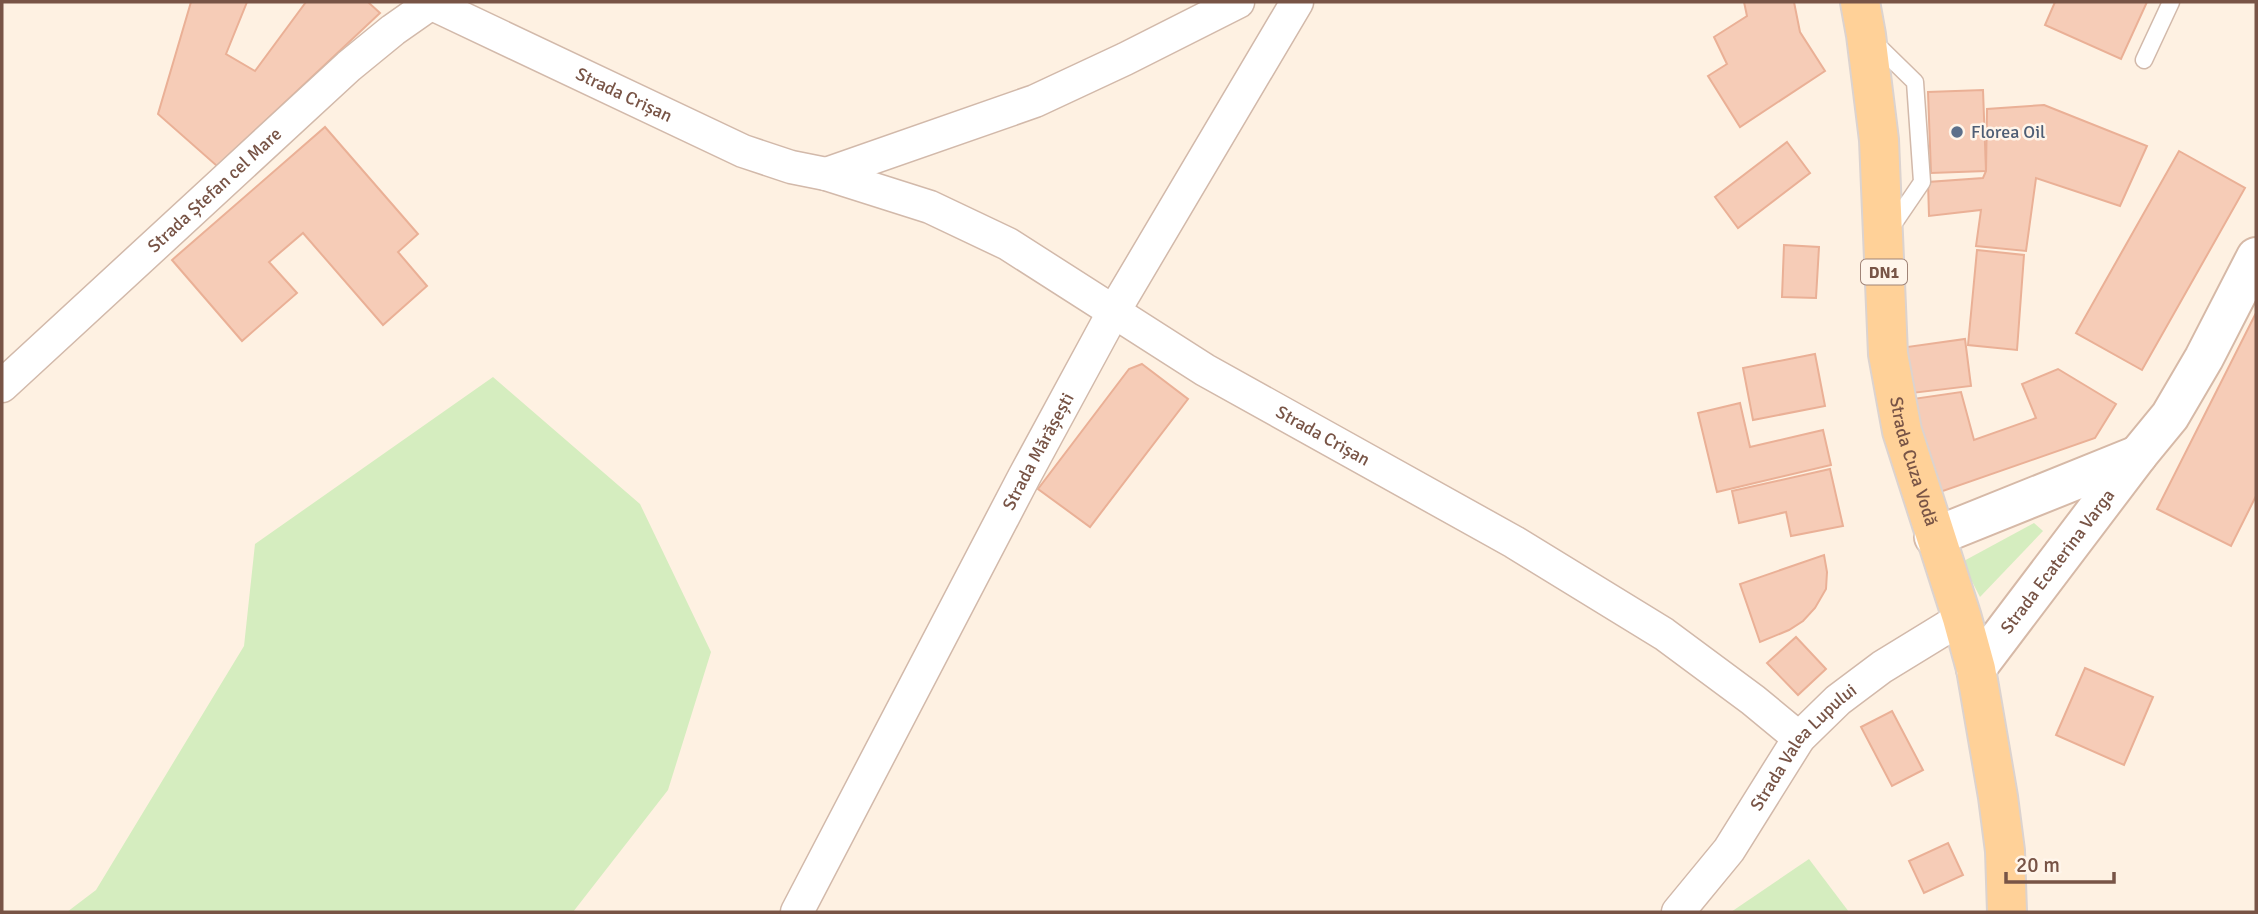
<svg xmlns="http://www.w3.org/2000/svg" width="2258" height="914" font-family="Signika,sans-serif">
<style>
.green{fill:#d5edbf}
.building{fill:#f6ccb7;stroke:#eab096;stroke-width:2}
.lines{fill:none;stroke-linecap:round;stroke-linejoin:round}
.service-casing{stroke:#d2b9aa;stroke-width:19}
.minor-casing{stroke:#d2b9aa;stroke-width:35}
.secondary-casing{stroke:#d6b9a7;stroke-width:42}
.primary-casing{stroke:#dcd3cf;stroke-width:42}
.service{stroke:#fff;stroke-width:16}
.minor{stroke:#fff;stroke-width:32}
.secondary{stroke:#fff;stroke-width:38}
.primary{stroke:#ffd198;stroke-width:38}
.service-dot{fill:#5c6f8a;stroke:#fff5ea;stroke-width:2.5}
.labels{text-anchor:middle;stroke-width:5;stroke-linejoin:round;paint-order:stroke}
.shield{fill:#fff5ea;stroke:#a08477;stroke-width:2}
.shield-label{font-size:16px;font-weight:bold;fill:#785446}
.street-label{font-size:18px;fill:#785446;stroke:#fff5ea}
.service-label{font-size:18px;fill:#4e5e75;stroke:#fff5ea;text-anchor:start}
</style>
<rect width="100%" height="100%" fill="#fef1e2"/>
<!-- green -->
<g class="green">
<path d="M493,377l147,127 71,148 -43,138 -95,122h-506l29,-22 148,-244 11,-102z"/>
<path d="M2034,523l9,8 -63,66 -18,-35z"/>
<path d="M1809,859l40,53h-118z"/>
</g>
<!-- building -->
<g class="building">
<path d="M191,2h56l-21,52 29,17 51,-69h62l12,11 -163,153 -59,-52z"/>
<path d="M1744,2h50l6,30 25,39 -85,56 -32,-51 19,-12 -13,-27 33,-21z"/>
<path d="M2055,2h92l-26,57 -76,-34z"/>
<path d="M1983,90l3,81 -55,2 -3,-81z"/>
<path d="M2044,105l103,41 -27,60 -84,-28 -10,73 -50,-5 5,-36 -52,6 -1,-34 55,-4 3,-7 1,-62z"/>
<path d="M325,127l93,107 -20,18 29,34 -44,39 -80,-92 -34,29 28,31 -55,48 -70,-81z"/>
<path d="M1787,142l23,31 -72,55 -23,-31z"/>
<path d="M2179,151l66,37 -103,182 -66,-37z"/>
<path d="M1784,245l35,2 -3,51 -34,-1z"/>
<path d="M1977,250l47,5 -7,95 -49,-5z"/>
<path d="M2256,313v183l-25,50 -74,-37z"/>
<path d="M1965,339l6,47 -59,7 -5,-46z"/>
<path d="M1815,354l10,52 -72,14 -10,-52z"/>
<path d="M1142,364l46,35 -98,128 -52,-38 91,-120z"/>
<path d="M2058,369l58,35 -21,34 -155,54 -27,-93 48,-7 13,48 62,-22 -14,-34z"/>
<path d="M1740,403l10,44 73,-17 8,35 -114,27 -19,-79z"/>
<path d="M1830,469l13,57 -52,10 -5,-24 -47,11 -7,-32z"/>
<path d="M1824,555l3,17 -1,17 -11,19 -12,13 -14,9 -29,12 -20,-58z"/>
<path d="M1796,637l30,32 -28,26 -31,-32z"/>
<path d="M2085,668l68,29 -29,68 -68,-30z"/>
<path d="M1892,711l31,59 -31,16 -31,-59z"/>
<path d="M1948,843l15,32 -39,18 -15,-32z"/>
</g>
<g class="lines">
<!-- service casing -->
<g class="service-casing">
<g id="service">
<path d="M1873,41l42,41 7,100 -32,47"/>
<path d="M2144,60l27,-58"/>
</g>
</g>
<!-- minor casing -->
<g class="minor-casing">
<g id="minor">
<path id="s1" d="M428,2l315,149 48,16 35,7 104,33 78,37 197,126 309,172 150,92 89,66 46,38"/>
<path d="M826,174l209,-73 90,-42 113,-57"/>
<path id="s2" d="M2,386l347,-320 44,-36 40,-28"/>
<path id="s3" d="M797,912l227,-435 90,-166 183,-309"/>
<path id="s4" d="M1678,912l51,-62 70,-112 39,-38 44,-33 80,-49"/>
</g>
</g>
<!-- secondary casing -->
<g class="secondary-casing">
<g id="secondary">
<path d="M1934,537l204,-82"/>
<path id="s5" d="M1976,669l162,-214 32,-39 34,-58 52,-101"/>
</g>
</g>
<!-- primary casing -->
<g class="primary-casing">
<g id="primary">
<path id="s6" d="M1860,2l6,33 13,105 9,214 14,77 60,187 14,51 22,128 7,54 2,61"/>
</g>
</g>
<!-- service -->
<use href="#service" class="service"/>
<!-- minor -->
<use href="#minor" class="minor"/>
<!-- secondary -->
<use href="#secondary" class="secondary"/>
<!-- primary -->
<use href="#primary" class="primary"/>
</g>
<!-- markers -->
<circle class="service-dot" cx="1957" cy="132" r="7"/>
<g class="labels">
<!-- shield labels -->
<rect class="shield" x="1861" y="259.5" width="46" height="25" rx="5"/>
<g class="shield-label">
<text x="1884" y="278">DN1</text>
</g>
<!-- street labels -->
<g class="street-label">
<text dy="6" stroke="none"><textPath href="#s1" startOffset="217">Strada Crișan</textPath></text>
<text dy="6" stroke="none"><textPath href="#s2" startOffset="289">Strada Ștefan cel Mare</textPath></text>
<text dy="6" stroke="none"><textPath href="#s1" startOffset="999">Strada Crișan</textPath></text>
<text dy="6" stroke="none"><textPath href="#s3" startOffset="520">Strada Mărășești</textPath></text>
<text dy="6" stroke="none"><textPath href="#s6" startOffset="464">Strada Cuza Vodă</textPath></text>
<text dy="6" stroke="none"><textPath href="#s5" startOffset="135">Strada Ecaterina Varga</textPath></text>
<text dy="6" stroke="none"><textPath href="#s4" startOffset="208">Strada Valea Lupului</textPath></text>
</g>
<!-- service labels -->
<g class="service-label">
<text x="1971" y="138">Florea Oil</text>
</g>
</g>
<!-- border -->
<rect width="2258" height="914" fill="none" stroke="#785446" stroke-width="7"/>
<!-- scale -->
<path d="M2006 872v10h108v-10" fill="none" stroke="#785446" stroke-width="3.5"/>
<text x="2016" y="872" font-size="21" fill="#785446" stroke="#fff5ea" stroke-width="5" paint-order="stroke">20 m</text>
</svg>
